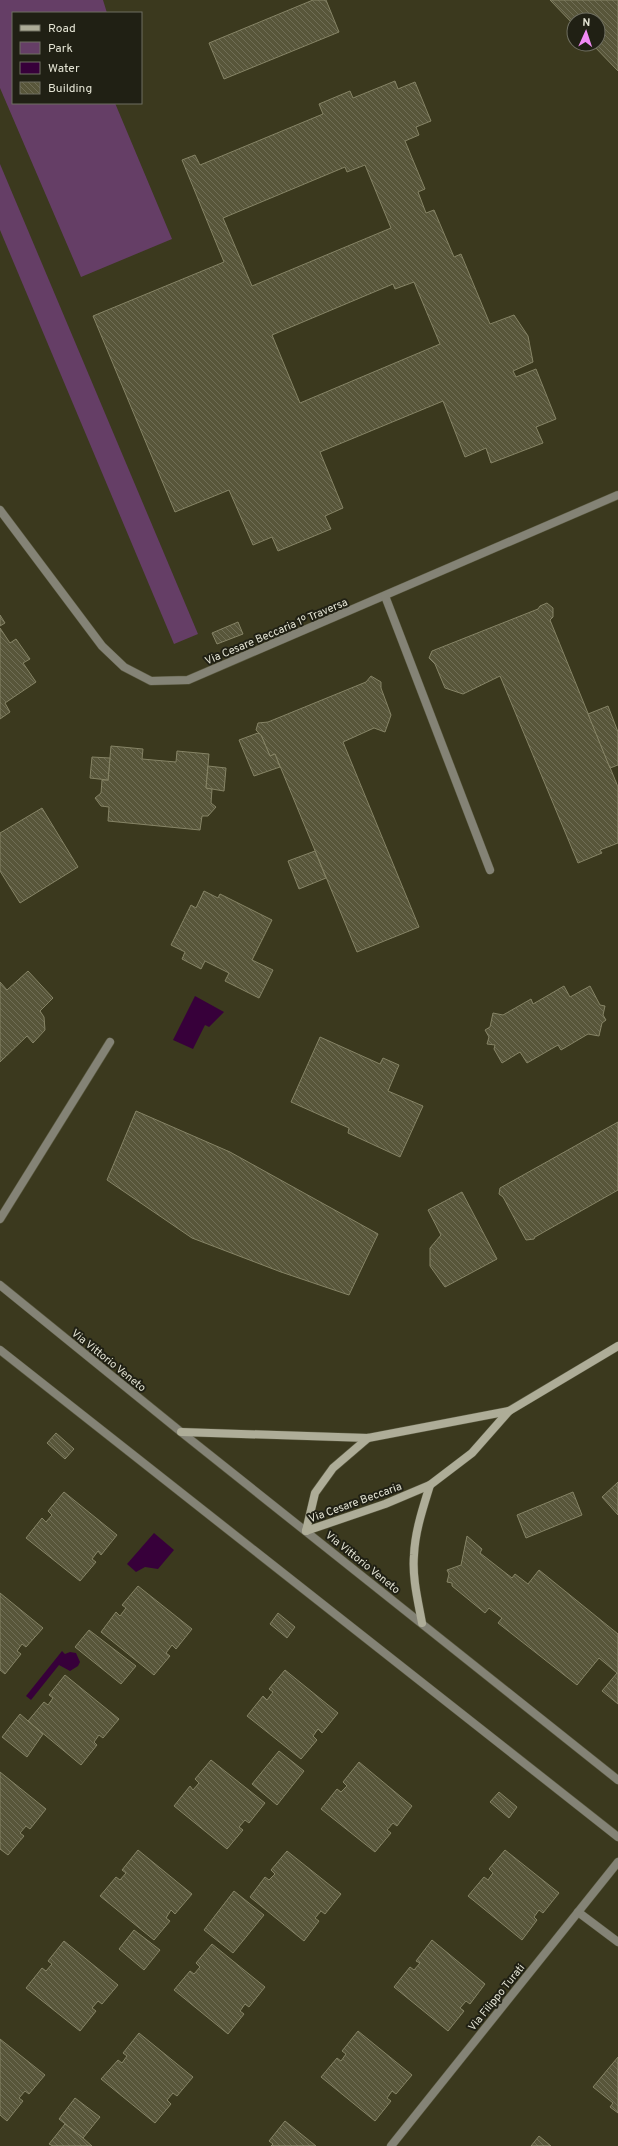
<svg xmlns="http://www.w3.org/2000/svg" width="618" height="2146" font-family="Overpass,sans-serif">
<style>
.green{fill:#653e66}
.water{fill:#37003a}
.building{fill:url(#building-back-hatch);stroke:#868466;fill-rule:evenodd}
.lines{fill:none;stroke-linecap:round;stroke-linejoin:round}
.lane-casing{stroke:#59583f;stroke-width:9}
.street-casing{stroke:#59583f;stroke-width:9}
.secondary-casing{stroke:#59583f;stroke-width:9}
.lane{stroke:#848376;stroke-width:8}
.street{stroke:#848376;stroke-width:8}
.secondary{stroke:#aead98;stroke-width:8}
.labels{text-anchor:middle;stroke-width:4;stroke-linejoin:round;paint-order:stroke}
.street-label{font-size:11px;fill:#e3e3d3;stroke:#202014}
</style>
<defs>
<pattern id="building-back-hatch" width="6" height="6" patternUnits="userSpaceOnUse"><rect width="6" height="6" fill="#58563a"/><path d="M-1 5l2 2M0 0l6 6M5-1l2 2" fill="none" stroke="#706e56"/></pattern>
</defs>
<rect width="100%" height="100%" fill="#3b391e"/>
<!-- green -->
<g class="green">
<path d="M0,0h103l4,13h-94v90h102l57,136 -91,38 -81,-189z"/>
<path d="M0,164l198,470 -24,10 -174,-414z"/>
</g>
<!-- water -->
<g class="water">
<path d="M195,996l29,16 -15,15 -4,-2 -12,24 -20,-9z"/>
<path d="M154,1533l20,17 -16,19 -13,-2 -9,5 -9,-8z"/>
<path d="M62,1651l3,3 5,-2 6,1 4,9 -2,4 -8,5 -11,-6 -28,35 -5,-4z"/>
</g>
<!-- building -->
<g class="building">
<path d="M313,0h13l13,32 -115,47 -15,-36z"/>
<path d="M550,0h68v71l-26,-27h6v-24h-24v5z"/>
<path d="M395,81l3,8 17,-7 16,39 -15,6 3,8 -14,6 20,48 -7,3 8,21 8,-3 20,47 7,-3 29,70 24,-9 14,21 5,26 -20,9 3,6 20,-8 20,50 -20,8 7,16 -52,20 -5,-15 -21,9 -22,-56 -123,51 23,56 -18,8 6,13 -53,22 -6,-14 -19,8 -24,-55 -54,22 -82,-196 131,-54 -42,-102 13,-5 5,10 123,-51 -4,-10 31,-13 3,7zM365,165l26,63 -139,58 -29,-68 122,-51 2,5zM414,282l26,62 -140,59 -28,-68 121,-51 2,5z"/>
<path d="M547,603l6,5v9l-3,3 68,167v56l-18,7 2,3 -24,10 -78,-187 -37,18 -18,-6 -10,-24 -6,-6 3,-7 106,-42 2,-3z"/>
<path d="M0,615l5,8 -5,3z"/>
<path d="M238,622l5,12 -26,10 -5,-11z"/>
<path d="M0,628l10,15 6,-4 14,20 -7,4 13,19 -31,21 5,9 -10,7z"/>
<path d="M371,676l10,6v6l10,27 -6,17 -11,-4 -31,14 76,185 -62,25 -82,-198 -5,2 -9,-21 -5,-5 2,-7 10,-1 98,-40z"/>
<path d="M608,706l10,26v33l-8,3 -22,-54z"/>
<path d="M258,733l3,2 9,21 5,-2 5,13 -26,9 -15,-36z"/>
<path d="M111,746l32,3 -1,10 34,3 1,-11 32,3 -3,34 6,1 -1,14 5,4 -8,9h-6l-2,14 -92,-9 1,-14 -8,-1 -6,-8 6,-5 1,-13h6z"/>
<path d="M92,757l18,1 -2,22 -18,-2z"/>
<path d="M208,766l18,2 -2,23 -18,-3z"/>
<path d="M42,808l36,59 -58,36 -20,-32v-38z"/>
<path d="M315,851l11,27 -27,11 -11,-28z"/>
<path d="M204,891l14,7 2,-4 52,26 -20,40 21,10 -14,28 -34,-17 4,-8 -24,-12 -4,8 -19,-10 3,-7 -14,-7 20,-40 5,3z"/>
<path d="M28,971l25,27 -13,13 4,6 1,13 -12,13 -6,-7 -27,26v-80l7,8z"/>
<path d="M564,986l6,11 20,-11 10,19 5,1 -2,9 3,5 -4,3 -3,13 -11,-2 -27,16 -3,-5 -31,18 -7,-11 -18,11 -8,-14 1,-4 -8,-1 2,-7 -4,-7 5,-3 3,-14 10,2 28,-16 2,5z"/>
<path d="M320,1037l60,27 3,-6 16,7 -11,26 35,15 -23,51 -52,-24 1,-5 -58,-26z"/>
<path d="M136,1111l94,41 148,82 -29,61 -68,-23 -89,-34 -85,-58z"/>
<path d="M618,1122v68l-83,47 -1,2 -8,1 -23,-43 -4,-3 1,-6z"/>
<path d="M462,1192l35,67 -52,28 -15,-21v-18l11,-13 -13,-25z"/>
<path d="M56,1433l18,16 -9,10 -18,-16z"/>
<path d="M618,1482v33l-16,-18z"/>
<path d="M64,1492l53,43 -16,20 -3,-4 -6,8 4,3 -16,19 -54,-43 16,-20 4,4 6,-7 -4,-4z"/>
<path d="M573,1492l9,23 -56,23 -9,-23z"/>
<path d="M467,1536l15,13 -2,4 32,25 3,-4 13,10 11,-14 79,64v70l-16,-13 15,-18 -18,-15 -22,27 -79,-62 4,-5 -13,-10 -4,5 -33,-27v-3l-5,-1 2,-8 -2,-4 14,-5z"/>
<path d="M138,1586l54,43 -16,20 -4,-4 -6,8 4,3 -16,19 -53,-43 15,-20 4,4 6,-8 -4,-3z"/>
<path d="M0,1593l43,35 -17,19 -4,-3 -5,7 4,3 -16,20 -5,-4z"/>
<path d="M278,1613l17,14 -8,11 -17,-14z"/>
<path d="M89,1630l47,36 -15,18 -46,-37z"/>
<path d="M285,1670l53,43 -16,20 -4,-4 -5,7 4,4 -16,19 -54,-43 16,-20 4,4 6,-8 -4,-3z"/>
<path d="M65,1675l54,44 -16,19 -4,-3 -5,7 3,3 -16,20 -53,-44 16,-19 4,3 5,-7 -4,-3z"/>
<path d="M20,1714l23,20 -16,23 -25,-20z"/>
<path d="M279,1751l25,20 -27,34 -25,-21z"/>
<path d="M211,1760l54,43 -16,20 -4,-3 -6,7 4,3 -16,19 -53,-43 16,-20 3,4 6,-7 -4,-4z"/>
<path d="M359,1762l53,44 -15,20 -4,-3 -6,7 4,3 -16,19 -54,-43 16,-20 4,3 6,-6 -4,-4z"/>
<path d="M0,1772l46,37 -16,20 -4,-3 -6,7 4,3 -16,19 -8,-6z"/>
<path d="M499,1792l18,15 -8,11 -19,-16z"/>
<path d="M138,1850l54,44 -17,20 -4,-4 -5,8 4,3 -16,19 -54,-44 16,-19 4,3 6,-7 -4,-3z"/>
<path d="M505,1850l54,43 -16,20 -4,-3 -5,7 3,3 -15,20 -54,-44 16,-19 4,3 5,-7 -4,-4z"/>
<path d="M287,1851l54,43 -16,20 -4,-3 -6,7 4,3 -15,20 -54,-44 15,-20 4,3 6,-6 -4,-4z"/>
<path d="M234,1891l30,24 -31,38 -29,-23z"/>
<path d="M134,1930l26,20 -16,20 -25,-21z"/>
<path d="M432,1940l53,44 -15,20 -4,-3 -6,7 4,3 -16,20 -54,-44 16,-20 4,3 6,-7 -4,-2z"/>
<path d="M64,1941l54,44 -16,19 -4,-3 -6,7 4,3 -16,20 -54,-43 16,-20 4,3 6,-7 -4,-3z"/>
<path d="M212,1944l53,43 -16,20 -4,-3 -5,7 4,3 -16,20 -54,-44 16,-19 4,3 6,-7 -4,-4z"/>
<path d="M358,2031l54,44 -16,19 -4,-3 -5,7 4,3 -16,20 -54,-44 16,-19 4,3 5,-7 -4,-3z"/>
<path d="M139,2033l54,44 -16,19 -4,-3 -6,7 4,4 -16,19 -54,-44 17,-19 4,3 5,-7 -4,-3z"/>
<path d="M0,2039l45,36 -16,19 -4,-3 -6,7 4,3 -16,20 -7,-6z"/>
<path d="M618,2057v56l-8,-6 3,-4 -20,-16z"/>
<path d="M75,2098l25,19 -17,21 -24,-19z"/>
<path d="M285,2121l31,25h-45l2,-2 -4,-3z"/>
<path d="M65,2124l18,14 9,8h-39l-4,-2z"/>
<path d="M539,2136l12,10h-20z"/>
</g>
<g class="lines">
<!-- lane casing -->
<g class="lane-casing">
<path id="lane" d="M0,1350l618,487"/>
</g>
<!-- street casing -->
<g class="street-casing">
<g id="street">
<path d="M0,510l102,136 22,21 27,14 37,-1 430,-185"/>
<path d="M385,596l105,274"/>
<path d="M0,1219l110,-177"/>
<path d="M0,1285l181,147 437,348"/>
<path d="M578,1912l40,30"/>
<path d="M391,2146l227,-284"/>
</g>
</g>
<!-- secondary casing -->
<g class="secondary-casing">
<g id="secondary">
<path d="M181,1432l187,6 141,-27"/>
<path d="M306,1531l79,-27 45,-19 42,-32 37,-42 109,-65"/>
<path d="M306,1531l9,-38 18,-25 35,-30"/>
<path d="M422,1623c-4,-22 -10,-46 -8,-68 1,-24 9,-47 16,-70"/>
</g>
</g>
<!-- lane -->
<use href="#lane" class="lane"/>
<!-- street -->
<use href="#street" class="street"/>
<!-- secondary -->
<use href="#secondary" class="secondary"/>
</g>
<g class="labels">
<!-- street labels -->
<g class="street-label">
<text transform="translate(276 631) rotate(-23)" y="4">Via Cesare Beccaria 1º Traversa</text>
<text transform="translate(109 1360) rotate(39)" y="4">Via Vittorio Veneto</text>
<text transform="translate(355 1502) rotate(-20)" y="4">Via Cesare Beccaria</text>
<text transform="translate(363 1562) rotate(39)" y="4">Via Vittorio Veneto</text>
<text transform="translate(496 1997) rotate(-51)" y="4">Via Filippo Turati</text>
</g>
</g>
<!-- legend -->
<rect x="12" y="12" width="130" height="92" fill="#202014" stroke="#6e6e60"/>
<rect x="20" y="25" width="20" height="6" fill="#aead98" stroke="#6e6e60"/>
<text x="48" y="32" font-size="12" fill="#e3e3d3">Road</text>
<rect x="20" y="42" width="20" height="12" fill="#653e66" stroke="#6e6e60"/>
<text x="48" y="52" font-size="12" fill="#e3e3d3">Park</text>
<rect x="20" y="62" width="20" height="12" fill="#37003a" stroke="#6e6e60"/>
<text x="48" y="72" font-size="12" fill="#e3e3d3">Water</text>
<rect x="20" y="82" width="20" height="12" fill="url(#building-back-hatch)" stroke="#6e6e60"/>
<text x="48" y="92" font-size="12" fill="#e3e3d3">Building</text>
<!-- north arrow -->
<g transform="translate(586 32) rotate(3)"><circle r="19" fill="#202014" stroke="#6e6e60"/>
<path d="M0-3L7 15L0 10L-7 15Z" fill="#f18af4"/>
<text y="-6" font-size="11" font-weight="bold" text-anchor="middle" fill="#e3e3d3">N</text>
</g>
</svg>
